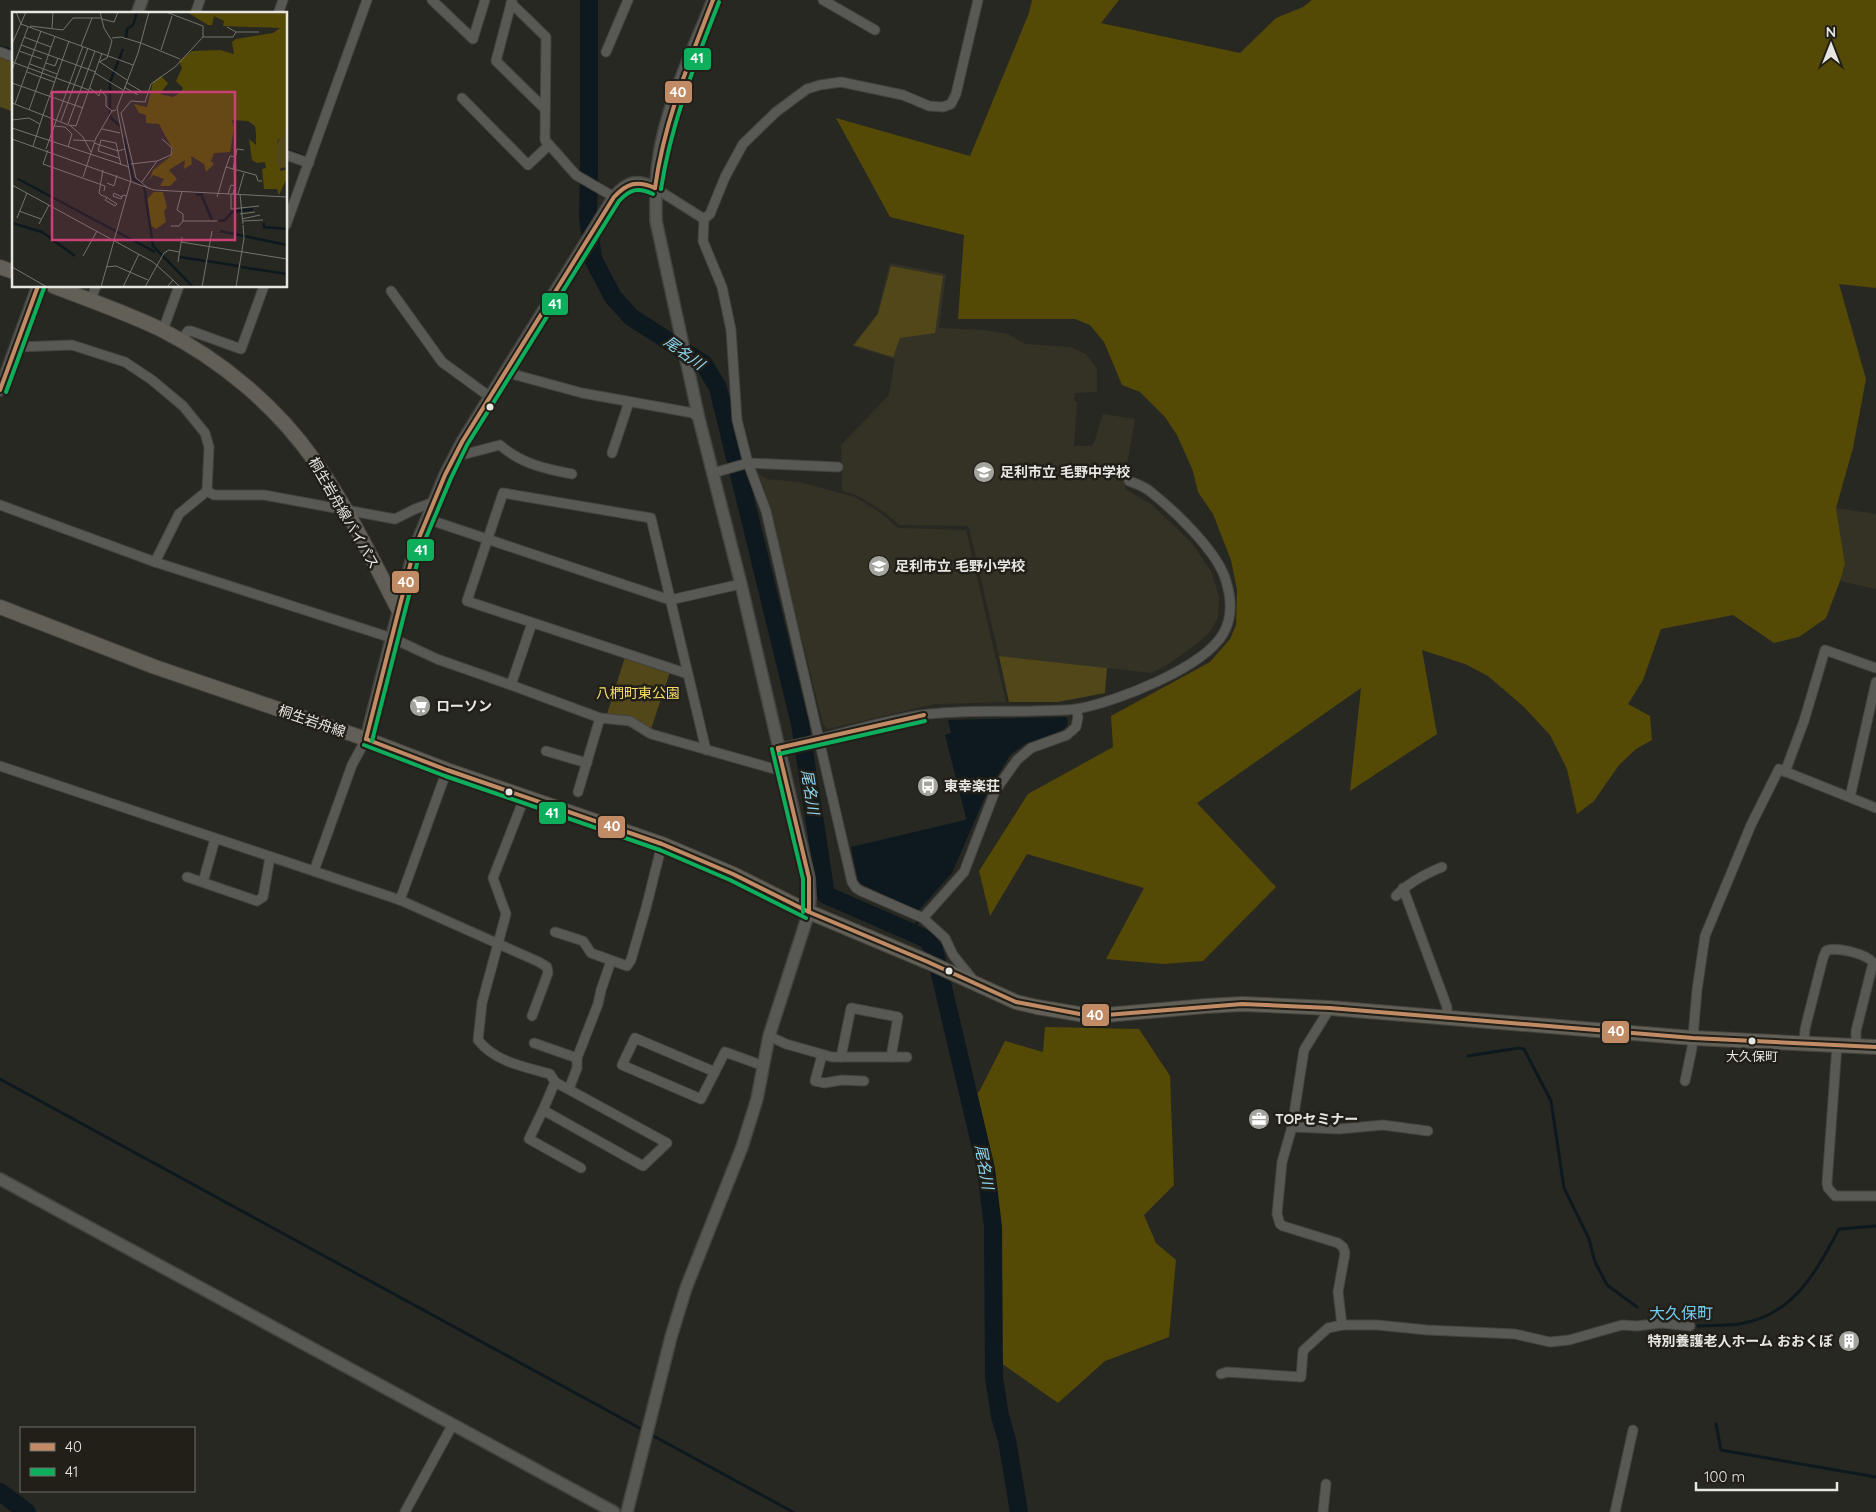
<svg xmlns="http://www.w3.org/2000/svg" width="1876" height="1512" font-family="Quicksand,'Noto Sans JP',sans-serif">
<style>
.built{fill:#343225}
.green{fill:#514719}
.forest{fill:#554906}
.water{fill:#0d191e}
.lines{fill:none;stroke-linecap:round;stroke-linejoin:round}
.stream{stroke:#0d191e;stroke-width:3}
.river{stroke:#0d191e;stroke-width:18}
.minor-casing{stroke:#44433f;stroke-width:11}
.tertiary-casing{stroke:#44433f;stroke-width:14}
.primary-casing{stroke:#44433f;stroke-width:16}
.minor{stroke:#585854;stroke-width:9}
.tertiary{stroke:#585854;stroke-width:11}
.primary{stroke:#626056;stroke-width:14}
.bus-1-casing{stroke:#211f18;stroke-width:8}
.bus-2-casing{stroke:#211f18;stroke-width:8}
.bus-1{stroke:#c18c65;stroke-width:4}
.bus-2{stroke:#0daf5c;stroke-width:4}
.bus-dot{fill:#e7e6e1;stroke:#211f18;stroke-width:2}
.labels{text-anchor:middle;stroke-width:5;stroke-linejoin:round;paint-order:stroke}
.bus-label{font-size:13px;fill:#e7e6e1;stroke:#211f18}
.poi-label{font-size:14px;font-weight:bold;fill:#e7e6e1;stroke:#211f18;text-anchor:start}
.street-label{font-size:14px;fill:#e7e6e1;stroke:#211f18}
.park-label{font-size:14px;fill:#f8de69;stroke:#211f18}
.water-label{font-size:15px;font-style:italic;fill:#8fd8f5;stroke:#211f18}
.quarter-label{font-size:16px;fill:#71cdef;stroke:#211f18}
.inset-river{fill:none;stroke:#0d191e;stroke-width:2.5}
.inset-road{fill:none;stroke:#74746f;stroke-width:1}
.view{fill:#c94176;fill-opacity:0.15;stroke:#c94176;stroke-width:2.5}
.inset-edge{fill:none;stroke:#e7e6e1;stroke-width:2.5}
.line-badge{stroke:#211f18;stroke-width:2}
.badge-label{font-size:14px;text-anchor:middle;font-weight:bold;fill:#fff}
</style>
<rect width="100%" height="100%" fill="#282823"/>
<!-- built -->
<g class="built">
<path d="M890,263l56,11 -7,54 46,2 23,4 17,10 45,3 16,7 11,15v23l-22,1 -1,8 3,1 -3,44h17l3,-3 9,-29 32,5 -10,57v13l26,15 39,37 21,30 6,19 2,8 -1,19 -9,16 -9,8 -31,23 -18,9 -152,-17 -30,-128 -2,-2 -68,-1 -16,-14 -27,-16 -14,-4 -1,-46 48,-50 6,-36 -43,-13 25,-32z"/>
<path d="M758,473l8,6 33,3 56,15 26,16 17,15 68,2 40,172 -71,2 -107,25 -5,-5 -59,-236z"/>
<path d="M1836,508l40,6v75l-36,-8 5,-17z"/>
</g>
<!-- green -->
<g class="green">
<path d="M0,55l14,5v52l-14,-5z"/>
<path d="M891,266l52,10 -8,57 -35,5 -7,19 -39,-12 24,-31z"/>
<path d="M999,656l108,12 -2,25 -47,9h-49z"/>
<path d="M625,657l45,15 -19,57 -21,-11 -23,-4z"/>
</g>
<!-- forest -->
<g class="forest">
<path d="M1032,0h87l-18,23 139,30 36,-35 27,-11 9,-7h564v288l-37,-4 27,95 -13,69 -17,60 9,56 -5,17 -14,37 -27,19 -25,6 -41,-28 -72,14 -18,51 -15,24 22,12 2,24 -16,9 -17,16 -25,36 -17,13 -10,-45 -17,-34 -26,-28 -36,-31 -23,-12 -43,-14 15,84 -87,57 11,-103 -164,115 79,84 -73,74 -40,3 -57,-5 38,-71 -117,-34 -37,62 -11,-45 49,-77 85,-47 -2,-31 99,-54 20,-23 6,-14 1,-35 -6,-30 -18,-46 -15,-22 -5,-21 -16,-36 -12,-18 -25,-25 -18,-7 -18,-43 -14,-17 -15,-6h-117l6,-84 -74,-18 -54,-99 134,38 59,-143z"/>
<path d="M1045,1027l94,2 31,47 4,109 -30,30 12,28 20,17 -7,77 -64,24 -47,42 -57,-40 -4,-136 -2,-24 -6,-35 -15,-71 6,-7 25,-49 38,11z"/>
</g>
<!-- water -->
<path class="water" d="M1066,717l2,3 -1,6 -6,5 -36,13 -15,11 -26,44 -32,74 -34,38 -57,-27 -3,-4 -7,-33 114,-27 1,-2 -21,-83 6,-2 -3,-13z"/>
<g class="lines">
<!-- stream -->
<g class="stream">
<path d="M0,47l14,4"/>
<path d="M286,150l17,6"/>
<path d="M913,933l4,-10"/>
<path d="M1468,1056l51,-8 5,1 27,52 13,87 25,51 6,23 12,23 30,22"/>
<path d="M0,1079l645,352"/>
<path d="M1698,1326c15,-1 32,0 46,-3 51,-10 73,-53 95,-94l37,-3"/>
<path d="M1716,1424l5,26 155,27"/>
<path d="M650,1434l143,78"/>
</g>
<!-- river -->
<g class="river">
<path d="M589,0v170l-1,47 5,42 20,38 18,20 73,47 14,24 82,336 26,171 96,42 5,3 7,9 52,220 7,58 1,151 6,38 7,24 12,72"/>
<path d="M0,1492l27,20"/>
</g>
<!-- minor casing -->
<g class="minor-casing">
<g id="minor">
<path d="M432,0l41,39 12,-39"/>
<path d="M512,0l-16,61 49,48"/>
<path d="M823,0l52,30"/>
<path d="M511,3l35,34 -1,103 31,35 38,22"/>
<path d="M195,14l5,-14"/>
<path d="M278,14l5,-14"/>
<path d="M0,52l14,5"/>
<path d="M606,52l22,-52"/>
<path d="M462,98l66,67 21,-20"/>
<path d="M286,155l23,8"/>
<path d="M655,188l49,31"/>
<path d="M286,225l81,-225"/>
<path d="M391,291l51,71 48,35"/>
<path d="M91,300l5,-14"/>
<path d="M163,330l16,-44"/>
<path d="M181,341l7,-10h3l50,18 23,-63"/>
<path d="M17,347l55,-2 53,17 27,18 31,26 22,27 4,14 -2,44"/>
<path d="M505,372l77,21 111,20 6,6"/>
<path d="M612,453l17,-51"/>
<path d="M454,457l46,-12c21,19 46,24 72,29"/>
<path d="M713,473l35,-10 90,4"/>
<path d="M207,491l7,4h50l131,24 20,-10 19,-7"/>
<path d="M0,505l155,57 237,76 45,21 74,26 89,33 30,3 21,13 134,38"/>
<path d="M427,519l243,81 71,-16"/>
<path d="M155,562l24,-48 28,-23"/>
<path d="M688,674l-221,-73 36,-108 148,25 55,232"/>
<path d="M511,685l21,-62"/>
<path d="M778,748c49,-9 96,-26 144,-33 36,-5 74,-3 110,-4 15,-1 31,0 45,-2 39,-7 126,-41 146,-75 11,-19 8,-40 1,-59 -11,-27 -49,-64 -72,-82 -6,-6 -15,-9 -23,-12"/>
<path d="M546,751l41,12"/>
<path d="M0,766l400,134 139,62 8,5 1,6 -16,43"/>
<path d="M1785,772l19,-51 21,-71 51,18"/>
<path d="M578,792l22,-74"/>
<path d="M525,796l-32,82 13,36 -24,89 -4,37c17,22 47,27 72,34l5,8 112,61 -24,23 -100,-56 12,-28"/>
<path d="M1850,797l26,-115"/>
<path d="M314,871l38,-106 14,-26"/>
<path d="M187,877l70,24 6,-4 7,-40"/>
<path d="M203,882l12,-43"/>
<path d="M1403,888l44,119v11"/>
<path d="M1396,896c13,-14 29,-22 46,-29"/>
<path d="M400,900l47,-130"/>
<path d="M923,918l41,-46 31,-81 22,-31 14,-12 36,-13 9,-8 2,-10 -2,-8"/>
<path d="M555,932l28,9 8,12 36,13 4,-6 15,-52 16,-64"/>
<path d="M974,981l-21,-26 -8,-17 -22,-20 -62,-27 -5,-3 -4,-6 -86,-371 -18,-48 -11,-43 -6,-90 -9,-43 -19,-46 1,-22 6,-5 15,-37 18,-33 33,-32 31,-23 13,-4 21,-3 62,13 26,11 14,1 8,-3 5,-10 22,-94"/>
<path d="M1330,1008l-26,42 -12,77 -10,35 -5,52 3,10 3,2 55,17 5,4 2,6 -7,39 4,33"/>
<path d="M769,1036l17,8 46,13h75"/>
<path d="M534,1043l43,15"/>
<path d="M1804,1043l1,-14 18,-71 3,-7c9,-5 42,3 47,12l-17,68v15"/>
<path d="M1837,1045l-10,138 1,5 7,8h41"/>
<path d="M822,1055l-7,26 9,2 18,-3 22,1"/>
<path d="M841,1057l10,-49 47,9 -7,40"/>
<path d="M715,1072l-80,-34 -13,27 79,34 24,-47 39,14"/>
<path d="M1685,1081l7,-33 5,-58 8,-54 46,-111 28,-56 97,39"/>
<path d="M569,1089l8,-21v-10l21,-54 3,-14 10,-29"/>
<path d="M543,1110l-14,29 52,29"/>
<path d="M1292,1127l47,2 44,-4 45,6"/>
<path d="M1221,1374l6,-2 74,5 2,-26 3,-3 22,-20 14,-3h35l50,5 88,4 35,8 19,-2 53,-15 15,1 24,-3 29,3"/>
<path d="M405,1512l48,-88"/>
<path d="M1323,1512l3,-28"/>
<path d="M1615,1512l18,-82"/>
</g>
</g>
<!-- tertiary casing -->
<g class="tertiary-casing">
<g id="tertiary">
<path d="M137,14l5,-14"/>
<path d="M0,390l38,-104"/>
<path d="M366,739l48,-189 31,-75 17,-33 152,-245c14,-16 22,-18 41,-9"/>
<path d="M0,1179l614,333"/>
<path d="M627,1512l44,-175 15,-49 56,-141 15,-48 12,-63 40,-124 1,-14 -1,-20 -68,-294 -42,-165 -43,-198c0,-20 -1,-38 2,-58 7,-56 34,-110 55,-163"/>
</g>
</g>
<!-- primary casing -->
<g class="primary-casing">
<g id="primary">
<path d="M0,267l14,5"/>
<path d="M53,286c36,14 74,27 109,44 59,30 114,76 152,130 33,46 58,99 84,149"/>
<path d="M0,607l155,60 211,72 81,31 215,74 71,30 76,38 119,50 88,40 21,5 48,8h21l100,-9 36,-2 88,4 363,30 183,9"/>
</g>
</g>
<!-- minor -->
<use href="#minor" class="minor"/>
<!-- tertiary -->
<use href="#tertiary" class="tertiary"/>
<!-- primary -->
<use href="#primary" class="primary"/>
<!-- bus-1 casing -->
<g class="bus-1-casing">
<g id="bus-1">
<path d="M655,188c9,-66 34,-126 58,-188"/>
<path d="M0,390l38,-104"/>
<path d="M366,739l81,31 215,74 71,30 76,38 119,50 88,40 69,13h21l136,-11 88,4 363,30 183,9"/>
<path d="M366,739l48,-189 31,-75 17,-33 152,-245c13,-14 23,-17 41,-9"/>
<path d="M778,748l31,130v34"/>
<path d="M778,748l146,-33"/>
</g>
</g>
<!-- bus-2 casing -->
<g class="bus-2-casing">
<g id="bus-2">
<path d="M661,189c10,-66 34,-125 58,-187"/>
<path d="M6,392l38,-104"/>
<path d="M372,741l48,-189 31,-74 16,-33 152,-244c11,-12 19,-14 34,-7"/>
<path d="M364,745l81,31 215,74 70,30 76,38"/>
<path d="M772,749l31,130v33"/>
<path d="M779,754l146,-33"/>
</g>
</g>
<!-- bus-1 -->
<use href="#bus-1" class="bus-1"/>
<!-- bus-2 -->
<use href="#bus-2" class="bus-2"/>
</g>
<!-- icons -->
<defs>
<g id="school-disc" transform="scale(1.125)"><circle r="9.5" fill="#a4a49e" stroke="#211f18"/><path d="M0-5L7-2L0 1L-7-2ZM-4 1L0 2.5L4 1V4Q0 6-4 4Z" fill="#fff"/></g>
<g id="supermarket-disc" transform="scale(1.125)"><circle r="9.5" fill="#a4a49e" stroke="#211f18"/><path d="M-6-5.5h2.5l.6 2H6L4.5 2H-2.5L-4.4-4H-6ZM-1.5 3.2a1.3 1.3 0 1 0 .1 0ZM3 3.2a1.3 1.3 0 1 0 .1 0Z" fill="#fff"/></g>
<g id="bus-disc" transform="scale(1.125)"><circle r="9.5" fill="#a4a49e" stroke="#211f18"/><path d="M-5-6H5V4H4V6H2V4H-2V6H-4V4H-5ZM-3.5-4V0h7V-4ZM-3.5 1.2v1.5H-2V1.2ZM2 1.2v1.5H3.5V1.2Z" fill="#fff"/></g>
<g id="office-disc" transform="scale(1.125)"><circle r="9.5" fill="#a4a49e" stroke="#211f18"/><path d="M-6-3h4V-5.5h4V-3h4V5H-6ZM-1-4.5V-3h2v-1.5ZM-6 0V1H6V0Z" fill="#fff"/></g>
<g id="building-disc" transform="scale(1.125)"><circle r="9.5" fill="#a4a49e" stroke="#211f18"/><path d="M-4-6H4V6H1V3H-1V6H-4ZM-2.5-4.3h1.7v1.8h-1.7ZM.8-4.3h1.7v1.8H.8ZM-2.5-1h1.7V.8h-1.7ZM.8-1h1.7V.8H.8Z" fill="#fff"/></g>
</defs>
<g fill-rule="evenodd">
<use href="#school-disc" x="984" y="472"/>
<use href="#school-disc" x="879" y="566"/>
<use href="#supermarket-disc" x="420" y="706"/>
<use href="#bus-disc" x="928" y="786"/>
<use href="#office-disc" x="1259" y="1119"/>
<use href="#building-disc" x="1849" y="1341"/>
</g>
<!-- markers -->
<g class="bus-dot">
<circle cx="490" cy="407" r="4.5"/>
<circle cx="509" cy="792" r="4.5"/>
<circle cx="949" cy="971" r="4.5"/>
<circle cx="1752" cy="1041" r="4.5"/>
</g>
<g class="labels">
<!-- bus labels -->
<g class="bus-label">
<text x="1752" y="1061">大久保町</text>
</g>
<!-- poi labels -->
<g class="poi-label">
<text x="1000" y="477">足利市立 毛野中学校</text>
<text x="895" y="571">足利市立 毛野小学校</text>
<text x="436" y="711">ローソン</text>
<text x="944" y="791">東幸楽荘</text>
<text x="1275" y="1124">TOPセミナー</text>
<text x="1833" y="1346" text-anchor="end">特別養護老人ホーム おおくぼ</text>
</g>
<!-- street labels -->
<g class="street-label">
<text transform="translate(344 513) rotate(60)" y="5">桐生岩舟線バイパス</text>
<text transform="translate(312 721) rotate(19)" y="5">桐生岩舟線</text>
</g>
<!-- park labels -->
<g class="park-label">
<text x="638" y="698">八椚町東公園</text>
</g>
<!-- water labels -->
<g class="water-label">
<text transform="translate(684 353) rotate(36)" y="5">尾名川</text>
<text transform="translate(810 792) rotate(81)" y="5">尾名川</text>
<text transform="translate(984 1167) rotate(80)" y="5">尾名川</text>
</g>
<!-- quarter labels -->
<g class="quarter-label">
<text x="1681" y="1319">大久保町</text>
</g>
</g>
<!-- overview -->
<g transform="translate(12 12)">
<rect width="275" height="275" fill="#282823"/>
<path d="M275,110v45l-13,3 -2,-14z" fill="#514719"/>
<path d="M175,0h100v112l-2,10 -7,6 -3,21 6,10 6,-2v9l-8,17 -2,-6h-13l-2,-20 4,-1 -1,-6 -8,1 -5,-3 -3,-21 7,6v-12l-1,-7 -7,-5 -16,-1 2,9 -4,23 -16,1 -3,8 3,3 -8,8 -2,-8 -13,-8 1,8 -8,5 1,-9 -16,10 8,9 -7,7h-10l4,-7 -11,-4 -4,6 4,-11 17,-13 3,-7 -14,-26 -13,-1v-8l-7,-2 -5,-9 13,3 6,-25 8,-6 7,7 -8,11 13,3 8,-5 2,-4 -7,-7 6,-13 -3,-7 13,-10 28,-1 14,4 -2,-12 4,-3 37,-6 7,-5 -57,-2 1,-5 -10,-5 -2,9h-4zM142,180h9l4,16 -3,3 2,11 -10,7 -6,-4 -3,-26z" fill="#554906"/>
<path class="inset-river" d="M114,26l1,-9 6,-4 4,-13M109,115l-11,-10v-35l13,-33M112,126l9,41 11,6 9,61 40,41M6,167l137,73M184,183l5,-1 11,26M207,209l6,-1 7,-8 21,-3M0,211l30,9 33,24M252,211v4l23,2M208,219l67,14M168,245l25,4M195,249l31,5M229,255l46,7"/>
<path class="inset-road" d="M4,0l5,12 112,41M90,7l12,3 4,-10M18,14l33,4 10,-12h28M215,15l9,5h23M40,16l1,-16M12,25l27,10M191,25h30l3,-5M100,26l9,-1 20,6M129,31l39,16M0,32l14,-32M9,33l75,27M69,34l11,-28M149,38l11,-34M7,39l23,8M0,50l77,28M87,50l8,-4 5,-17 -8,-13 -4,-16M88,50l27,18M34,51l9,3 3,-8M18,52l27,10M0,58l16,-43M15,60l27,10M83,61l28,17M114,70l15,9M0,71l71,25M112,75l14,8M78,76l9,8 2,-7M90,80l4,4v10l6,5M0,91l59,23 12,11 8,15M3,92l26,-73M17,98l26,-74M31,103l26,-74M0,108l17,-2 11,6M49,109l27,-73M56,112l27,-73M58,113l6,1 26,-73M42,114l11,1 7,7 -4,13M0,116l117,39M90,117l18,4M0,127l142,51 133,7M61,128l21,1M82,131l24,8 7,-2M21,134l10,-31M34,137l37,-103M36,138l-5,14 62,22 -1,5M107,146l-21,-7 3,-11 15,3 5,22M119,152l26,-3 14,-6 1,-7 -10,-9M214,155l4,-11 6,1M91,158l-4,23 2,2 5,2 11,7 -2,2 -10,-6 2,-2M221,158l4,-21 7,1M71,165l13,-39 16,-27 4,-1M130,170l15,-21M95,171l7,3 3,-11M0,173l141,77 20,18M135,175l-11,-9 -15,-65 10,-12 14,1 6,-18 24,-17 28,-30v-11l-37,-14M170,179l-5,19 6,4v7M216,182l3,-9 4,1 -2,8M219,182v15l28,-3M226,182l6,-21M228,182l3,30M110,185l-8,-4 -1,3 8,3 2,-4 4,1M205,185l9,-30 30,8 2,6h4M7,199l22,8M228,202l15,-2M5,206l10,-25M230,207l18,-4M231,209l20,-1M27,212l10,-19M159,214h8l4,-5h34M169,230l106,17M71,244l14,-25M166,250l4,-25M0,255l35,20M94,255l10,-1 32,14M89,275l30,-107 -14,-72 21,-55 11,-41M111,275l16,-33M133,275l19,-34 5,-3 10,2M155,275l6,-7 7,7M190,275l10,-56M224,275l8,-49 -1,-13"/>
<path class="view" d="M40,80h183v148h-183z"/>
<rect width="275" height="275" class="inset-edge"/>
</g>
<g class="line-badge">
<rect x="683" y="47" width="29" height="24" rx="5" fill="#0daf5c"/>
<rect x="664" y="80" width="29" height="24" rx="5" fill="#c18c65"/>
<rect x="541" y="292" width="28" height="24" rx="5" fill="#0daf5c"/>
<rect x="406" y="538" width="29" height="24" rx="5" fill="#0daf5c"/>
<rect x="391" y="570" width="29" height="24" rx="5" fill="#c18c65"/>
<rect x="538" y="801" width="29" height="24" rx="5" fill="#0daf5c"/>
<rect x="597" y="815" width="29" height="24" rx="5" fill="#c18c65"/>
<rect x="1081" y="1003" width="29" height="24" rx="5" fill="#c18c65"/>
<rect x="1601" y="1020" width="29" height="24" rx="5" fill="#c18c65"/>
</g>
<g class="badge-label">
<text x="697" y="63">41</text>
<text x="678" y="97">40</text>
<text x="555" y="309">41</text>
<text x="421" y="555">41</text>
<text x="406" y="587">40</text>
<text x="552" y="818">41</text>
<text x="612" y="831">40</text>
<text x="1095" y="1020">40</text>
<text x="1616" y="1036">40</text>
</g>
<!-- legend -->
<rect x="20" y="1427" width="175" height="65" fill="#211f18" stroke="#706f68"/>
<rect x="30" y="1443" width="25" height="8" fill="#c18c65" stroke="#706f68"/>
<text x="65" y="1452" font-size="15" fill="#e7e6e1">40</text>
<rect x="30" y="1468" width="25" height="8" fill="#0daf5c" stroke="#706f68"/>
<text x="65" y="1477" font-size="15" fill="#e7e6e1">41</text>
<!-- north arrow -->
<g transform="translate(1831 45)" stroke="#211f18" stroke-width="4" paint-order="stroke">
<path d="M0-4L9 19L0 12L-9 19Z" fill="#e7e6e1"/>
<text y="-8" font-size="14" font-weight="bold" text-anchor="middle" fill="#e7e6e1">N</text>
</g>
<!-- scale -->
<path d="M1696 1482v8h141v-8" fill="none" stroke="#e7e6e1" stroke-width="2.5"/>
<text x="1704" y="1482" font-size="15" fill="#e7e6e1" stroke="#211f18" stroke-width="4" paint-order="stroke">100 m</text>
</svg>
